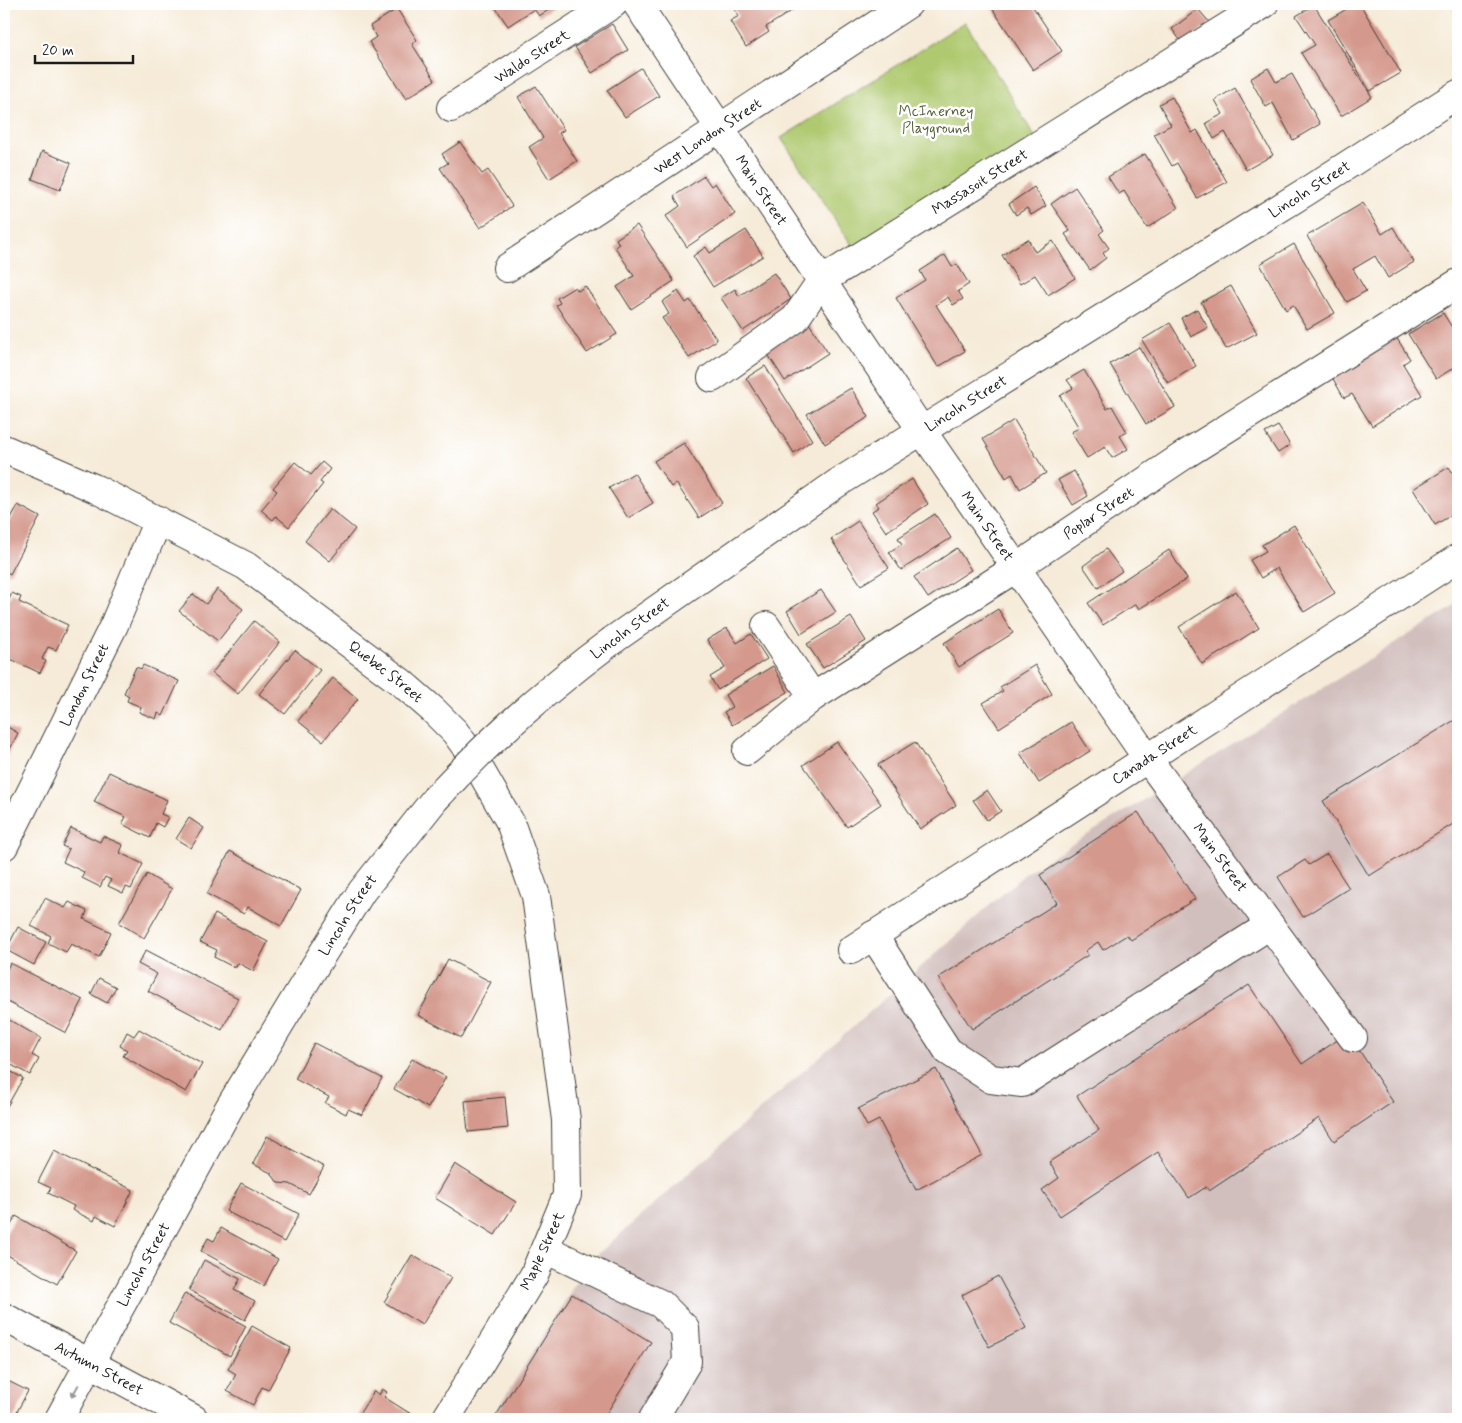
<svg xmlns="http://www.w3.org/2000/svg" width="1462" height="1423" font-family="Mynerve,sans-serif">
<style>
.industrial{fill:#d1bfbd}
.green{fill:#afc96f;stroke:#667246}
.building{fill:#d4988c}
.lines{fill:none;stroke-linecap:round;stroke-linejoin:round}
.minor-casing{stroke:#3d3b38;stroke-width:30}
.minor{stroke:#fff;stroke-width:28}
.minor-bridge-casing{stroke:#3d3b38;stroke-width:30;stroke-linecap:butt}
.minor-bridge{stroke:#fff;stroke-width:28}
.oneway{fill:#999}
.labels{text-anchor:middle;stroke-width:5;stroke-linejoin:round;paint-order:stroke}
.street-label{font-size:15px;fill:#1c1c1c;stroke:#fff}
.park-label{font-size:15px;fill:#57613d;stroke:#fff}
</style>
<rect width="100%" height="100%" fill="#fff"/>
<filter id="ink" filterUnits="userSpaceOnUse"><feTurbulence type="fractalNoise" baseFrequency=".02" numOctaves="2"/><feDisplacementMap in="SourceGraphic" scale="10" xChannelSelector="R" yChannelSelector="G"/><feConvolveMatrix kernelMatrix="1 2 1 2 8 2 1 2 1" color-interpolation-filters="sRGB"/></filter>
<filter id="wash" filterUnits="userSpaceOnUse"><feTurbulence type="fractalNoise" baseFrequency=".0096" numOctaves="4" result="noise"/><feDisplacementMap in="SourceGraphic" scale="20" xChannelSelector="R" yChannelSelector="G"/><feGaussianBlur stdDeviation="1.12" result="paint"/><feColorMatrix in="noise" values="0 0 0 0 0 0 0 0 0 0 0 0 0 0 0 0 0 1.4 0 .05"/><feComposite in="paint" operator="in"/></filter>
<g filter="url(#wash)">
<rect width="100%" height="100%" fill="#f6ebd8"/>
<!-- industrial -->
<path class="industrial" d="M1458,604v815h-967l98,-157 437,-389z"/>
<!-- green -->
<path class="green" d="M965,22l70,115 -180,113 -74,-112z"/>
<g id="blocks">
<!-- building -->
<g class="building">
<path d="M493,4h65l-19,12 -5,-7 -26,17z"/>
<path d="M731,4h58l4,6 -27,17 3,5 -23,15 -16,-26 9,-5z"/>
<path d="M1031,4l31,47 -29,19 -43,-65z"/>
<path d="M1355,4h5l41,69 -31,18 -42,-71z"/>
<path d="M1450,4h8v12z"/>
<path d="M1314,5l58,92 -31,19 -40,-63 14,-8 -19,-29z"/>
<path d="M397,9l20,31 -5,4 23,36 -29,19 -37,-57 7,-5 -6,-11z"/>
<path d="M1198,9l12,14 -27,21 -11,-15z"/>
<path d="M612,24l16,26 -36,23 -17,-26z"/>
<path d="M641,68l18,28 -34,21 -18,-27z"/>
<path d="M1268,68l8,14 16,-8 28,50 -27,16 -20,-37 -7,4 -16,-28z"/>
<path d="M536,86l28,44 -5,3 18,28 -28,18 -20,-32 14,-9 -25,-41z"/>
<path d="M1235,88l38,67 -27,15 -21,-38 -11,7 -8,-16 17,-9 -8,-14z"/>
<path d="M1172,97l20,36 5,-3 30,52 -30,16 -20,-35 -5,3 -18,-32 17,-9 -12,-21z"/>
<path d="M460,142l22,32 6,-4 24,36 -32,22 -40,-60 8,-5 -6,-9z"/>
<path d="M42,151l29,12 -11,27 -28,-11z"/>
<path d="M1145,154l33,54 -31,20 -23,-37 -5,3 -11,-17z"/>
<path d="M704,176l7,10 4,-3 20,31 -48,33 -21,-31 14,-10 -6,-10z"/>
<path d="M1034,187l12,19 -15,9 -4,-7 -11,7 -7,-11z"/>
<path d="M1075,187l29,43 -5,4 10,14 -6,5 3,5 -16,12 -25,-36 5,-3 -19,-27z"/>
<path d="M1363,203l19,31 11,-7 21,35 -26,16 -13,-22 -22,13 13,22 -19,11 -40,-66z"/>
<path d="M637,225l37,56 -43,28 -14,-22 17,-11 -19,-29 4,-3 -3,-5z"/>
<path d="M746,230l17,26 -50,31 -20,-31 13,-9 4,6z"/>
<path d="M1028,239l7,13 18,-11 22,37 -27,17 -13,-20 -15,9 -18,-29z"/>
<path d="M1294,244l41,69 -28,16 -14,-24 -7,5 -26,-46z"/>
<path d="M945,255l7,12 5,-3 12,20 -11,7 5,8 -10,6 -5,-8 -12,8 29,46 -27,16 -42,-69 29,-18 -5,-9z"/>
<path d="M774,273l17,26 -48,32 -22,-33 14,-9 4,7z"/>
<path d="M585,286l32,48 -30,19 -31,-48 4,-2 -3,-5 18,-11 3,4z"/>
<path d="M1231,286l26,47 -31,16 -25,-47z"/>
<path d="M678,291l8,12 4,-3 27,40 -28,18 -27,-40 7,-4 -7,-12z"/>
<path d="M1197,309l11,19 -17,9 -10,-19z"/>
<path d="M1443,313l15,24v28l-22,14 -28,-45z"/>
<path d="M809,323l19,30 -43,28 -20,-31z"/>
<path d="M1170,323l26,43 -28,17 -26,-43z"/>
<path d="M1396,337l14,22 -7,5 19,31 -50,31 -20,-32 -8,4 -12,-21z"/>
<path d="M1139,347l36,60 -29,17 -36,-60z"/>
<path d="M765,366l47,74 -18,13 -48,-75z"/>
<path d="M1084,370l23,39 5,-3 15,26 -7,4 8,13 -16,9 -7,-11 -18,11 -16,-26 8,-4 -19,-32 13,-8 -6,-8z"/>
<path d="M851,388l18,29 -44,27 -18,-30z"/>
<path d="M1014,420l32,53 -26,16 -8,-15 -6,4 -23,-39z"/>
<path d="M1278,426l12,19 -12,8 -13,-20z"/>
<path d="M684,443l38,60 -23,15 -23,-35 -5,4 -17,-26z"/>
<path d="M295,462l16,13 11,-13 8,7 -10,13 3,2 -34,43 -13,-11 -3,4 -12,-10 16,-19 -4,-3z"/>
<path d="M1449,467l9,14v30l-23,14 -22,-36z"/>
<path d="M1074,471l14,25 -15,9 -15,-25z"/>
<path d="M634,473l19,30 -25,15 -19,-30z"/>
<path d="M912,479l16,25 -42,28 -14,-21 7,-4 -3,-4z"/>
<path d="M18,505l22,12 -30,57 -5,-3 -1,3v-45h1z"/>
<path d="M330,509l25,20 -25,32 -25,-20z"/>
<path d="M935,514l16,24 -50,32 -12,-18 13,-8 -4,-6z"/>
<path d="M858,521l31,47 -28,17 -30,-46z"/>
<path d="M1294,525l41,68 -31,19 -27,-44 -16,10 -11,-18 16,-9 -4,-6z"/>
<path d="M957,548l14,22 -43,28 -14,-21z"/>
<path d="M1106,549l16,22 -24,17 -15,-22z"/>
<path d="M1169,550l18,29 -48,30 -3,-5 -33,21 -15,-22z"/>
<path d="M217,589l26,20 -25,32 -39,-30 14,-17 13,10z"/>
<path d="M821,590l15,22 -35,22 -14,-23z"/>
<path d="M1236,591l23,37 -57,36 -23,-37z"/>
<path d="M12,593l9,4 -2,5 49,23 -12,25 -8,-3 -6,12 4,2 -6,12 -36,-17v-46z"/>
<path d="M998,609l15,24 -54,34 -15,-24z"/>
<path d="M851,617l15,24 -43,27 -16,-24z"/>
<path d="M254,621l26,21 -42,52 -26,-21z"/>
<path d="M727,628l10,15 14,-9 16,25 -49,31 -8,-13 15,-9 -18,-28z"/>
<path d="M295,650l25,20 -35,44 -26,-20z"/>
<path d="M143,665l36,16 -16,35 -5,-3 -2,6 -17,-7 2,-5 -14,-6 2,-5 -5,-3 12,-26 5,2z"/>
<path d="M1035,665l17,29 -53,34 -16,-25 20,-12 -3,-4z"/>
<path d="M773,666l15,26 -56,33 -8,-13 8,-5 -7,-12z"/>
<path d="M333,678l25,21 -35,42 -25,-20z"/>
<path d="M1458,718v103l-89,55 -46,-75z"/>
<path d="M1071,722l19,29 -51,32 -19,-30z"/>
<path d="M4,725l14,8 -14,28z"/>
<path d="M837,742l44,62 -34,23 -44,-62z"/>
<path d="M915,742l41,63 -36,24 -42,-64z"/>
<path d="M109,772l58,28 -6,14 7,3 -5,10 -7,-4 -6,15 -28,-14 4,-7 -32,-15z"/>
<path d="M987,790l14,21 -14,9 -14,-20z"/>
<path d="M1138,812l57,87 -64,41 -4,-5 -24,15 -5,-8 -13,9 3,4 -116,74 -34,-51 119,-75 -17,-28z"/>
<path d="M189,818l15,10 -13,20 -15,-9z"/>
<path d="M71,828l29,14 3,-6 20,9 -3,8 23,11 -12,25 -5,-2 -3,6 -15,-7 3,-6 -6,-3 -5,10 -18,-9 2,-6 -21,-10 6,-13 -7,-3z"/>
<path d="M230,851l71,39 -20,36 -33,-19 -4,7 -37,-20z"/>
<path d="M1327,854l22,34 -46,29 -25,-40 27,-17 4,5z"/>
<path d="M147,874l25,15 -28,49 -25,-15z"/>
<path d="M45,898l20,10 4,-6 18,9 -3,8 27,13 -12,25 -28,-13 -5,8 -18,-9 3,-7 -20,-10z"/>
<path d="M215,914l53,28 -15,29 -15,-8 -3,5 -21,-11 3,-7 -17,-8z"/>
<path d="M18,927l28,15 -12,23 -28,-15z"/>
<path d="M146,950l92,48 -16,32 -74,-39 9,-17 -19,-10z"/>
<path d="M448,959l43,23 -30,56 -43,-23z"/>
<path d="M10,963l73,37 -17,33 -62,-33v-25z"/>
<path d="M99,978l17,9 -9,16 -16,-9z"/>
<path d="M1249,985l53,79 46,-31 45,69 -59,39 -15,-23 -110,73 -3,-4 -17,11 -31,-46 -98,64 -18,-26 17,-12 -10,-16 50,-32 -22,-34z"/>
<path d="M4,1017l37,21 -9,17 7,4 -9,16 -26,-14 3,-5 -3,-2z"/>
<path d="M139,1029l63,35 -16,28 -63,-36 4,-6 -7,-4 7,-14 7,4z"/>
<path d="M314,1043l68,35 -20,37 -14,-6 -2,5 -21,-11 4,-6 -34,-18z"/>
<path d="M412,1059l34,18 -18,31 -34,-19z"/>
<path d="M4,1068l19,10 -18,32 -1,-1z"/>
<path d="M936,1069l46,86 -66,35 -37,-70 -12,6 -9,-17z"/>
<path d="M505,1097l3,31 -40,4 -3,-31z"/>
<path d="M267,1136l57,31 -15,27 -19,-10 -12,-1 -7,-10 -18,-9z"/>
<path d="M54,1151l79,39 -18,36 -19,-10 -2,5 -22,-11 2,-4 -26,-13 3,-5 -13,-6z"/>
<path d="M455,1164l61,38 -21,33 -60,-37z"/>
<path d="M241,1183l58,31 -15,28 -58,-31z"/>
<path d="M16,1216l60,35 -19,33 -53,-31v-16z"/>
<path d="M221,1228l57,31 -14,27 -63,-35 7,-13 6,3z"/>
<path d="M412,1255l39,23 -29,47 -38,-23z"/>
<path d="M204,1260l36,19 -6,11 21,11 -10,19 -56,-30z"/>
<path d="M998,1276l28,52 -37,19 -27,-52z"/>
<path d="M185,1293l61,33 -16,30 -61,-33z"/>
<path d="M572,1294l79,48 -48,77h-109z"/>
<path d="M252,1326l39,22 -23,42 -6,-3 -9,18 -26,-14 9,-17 -8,-5z"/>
<path d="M4,1379l24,12 -15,28 -9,-3z"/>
<path d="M382,1389l5,3 -3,5 30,19 -2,3h-56l18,-28 5,4z"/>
</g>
</g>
</g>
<g filter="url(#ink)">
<use href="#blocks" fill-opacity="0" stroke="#3d3b38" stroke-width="1"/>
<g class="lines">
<!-- minor casing -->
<g class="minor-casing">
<g id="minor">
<path id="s1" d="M637,4l285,427 225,327 206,280"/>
<path id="s2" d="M451,108l162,-104"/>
<path id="s3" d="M507,268l401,-264"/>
<path id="s4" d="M712,378l83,-59 26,-38 443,-277"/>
<path id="s5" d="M4,449l92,40 150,77 156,117 31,27 22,22 16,22 39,68 26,74 30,224 1,75 -33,80 -88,144"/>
<path d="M766,626l47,71"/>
<path id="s6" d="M613,640l223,-156 471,-293 151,-97"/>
<path id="s7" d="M747,751l66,-54 203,-129 170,-114 272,-171"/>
<path id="s8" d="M4,846l110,-221 44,-105"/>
<path d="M873,935l75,116 43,28 31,4 248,-158"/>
<path id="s9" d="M851,950l607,-392"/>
<path d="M545,1249l116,55 24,24 2,34 -34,57"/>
<path id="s10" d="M4,1317l190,102"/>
<path id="s11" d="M59,1419l170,-311 89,-147 44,-70 73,-92"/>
</g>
</g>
<!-- minor -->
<use href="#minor" class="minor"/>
<!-- minor-bridge casing -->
<g class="minor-bridge-casing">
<path id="minor-bridge" d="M435,799c54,-59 113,-111 178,-159"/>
</g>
<!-- minor-bridge -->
<use href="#minor-bridge" class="minor-bridge"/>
</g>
<!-- one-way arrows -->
<defs><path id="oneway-solid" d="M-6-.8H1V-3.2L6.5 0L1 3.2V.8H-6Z" transform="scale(1.25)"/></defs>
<use class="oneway" href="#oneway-solid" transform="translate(75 1391) rotate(119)"/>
</g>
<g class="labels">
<!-- street labels -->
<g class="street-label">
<text dy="5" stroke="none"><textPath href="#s2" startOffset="96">Waldo Street</textPath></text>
<text dy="5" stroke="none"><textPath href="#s3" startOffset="240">West London Street</textPath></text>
<text dy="5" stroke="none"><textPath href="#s4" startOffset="335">Massasoit Street</textPath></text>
<text dy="5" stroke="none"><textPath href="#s6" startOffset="830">Lincoln Street</textPath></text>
<text dy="5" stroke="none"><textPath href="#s1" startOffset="224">Main Street</textPath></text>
<text dy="5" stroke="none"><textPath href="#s6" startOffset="425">Lincoln Street</textPath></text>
<text dy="5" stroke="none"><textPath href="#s7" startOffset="425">Poplar Street</textPath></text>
<text dy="5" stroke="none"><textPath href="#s1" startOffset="629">Main Street</textPath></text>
<text transform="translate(630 628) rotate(-36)" y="5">Lincoln Street</text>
<text dy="5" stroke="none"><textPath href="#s5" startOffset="444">Quebec Street</textPath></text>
<text dy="5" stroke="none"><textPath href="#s8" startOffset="180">London Street</textPath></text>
<text dy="5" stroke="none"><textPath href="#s9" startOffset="361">Canada Street</textPath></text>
<text dy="5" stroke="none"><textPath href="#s1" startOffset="1034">Main Street</textPath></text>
<text dy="5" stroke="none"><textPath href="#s11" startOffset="581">Lincoln Street</textPath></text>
<text transform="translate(542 1251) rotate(-65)" y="5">Maple Street</text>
<text dy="5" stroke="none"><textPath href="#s11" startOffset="176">Lincoln Street</textPath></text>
<text dy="5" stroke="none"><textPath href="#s10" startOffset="108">Autumn Street</textPath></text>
</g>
<!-- park labels -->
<g class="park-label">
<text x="936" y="116">McInerney<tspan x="936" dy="17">Playground</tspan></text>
</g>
</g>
<!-- margin -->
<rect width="1462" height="1423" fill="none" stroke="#fff" stroke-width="20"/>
<!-- scale -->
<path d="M35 55v8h98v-8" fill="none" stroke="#1c1c1c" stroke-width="2.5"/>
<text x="42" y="55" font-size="15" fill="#1c1c1c" stroke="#ffffff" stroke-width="4" paint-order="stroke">20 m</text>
</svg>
